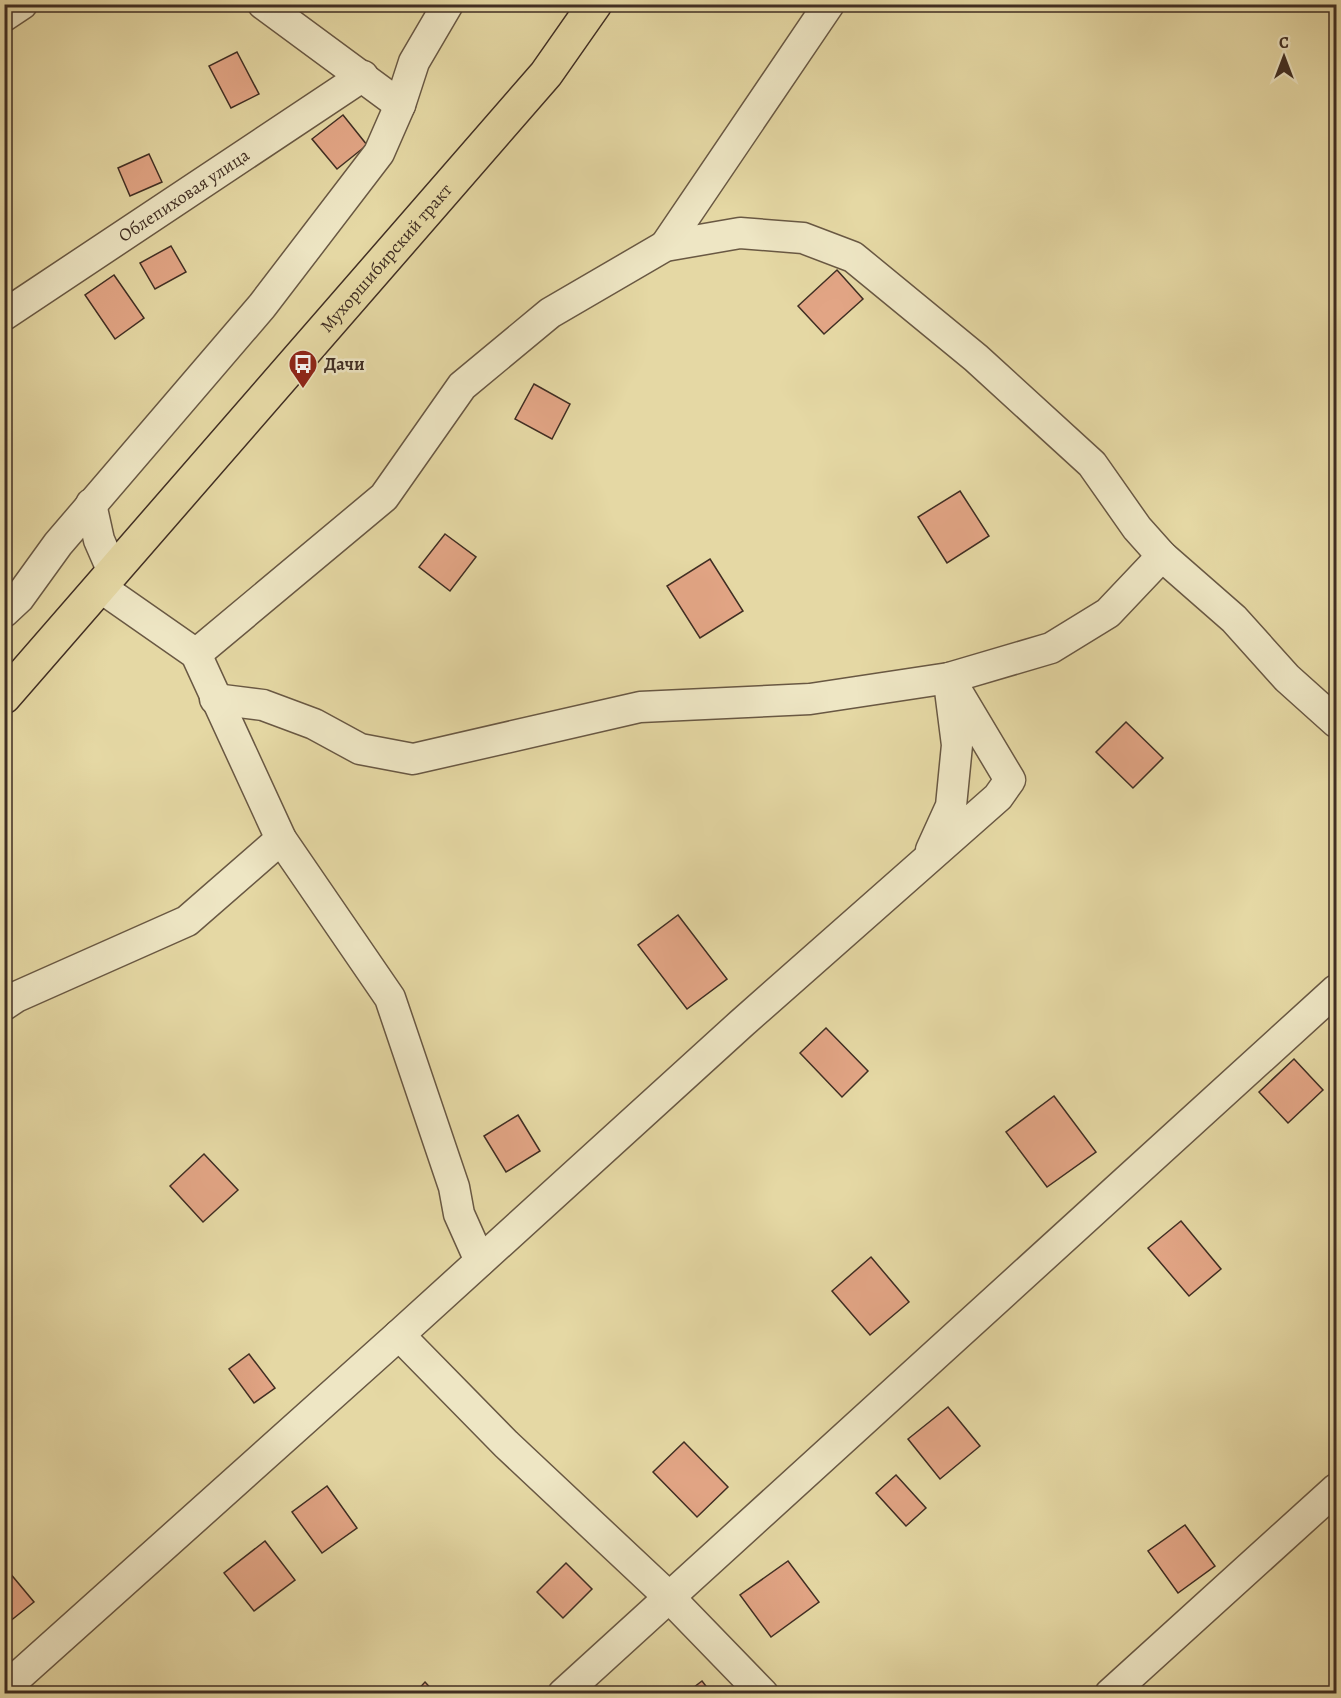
<svg xmlns="http://www.w3.org/2000/svg" width="1341" height="1698" font-family="Alegreya,serif">
<style>
.building{fill:#e2a585;stroke:#402e23;stroke-width:1.5}
.lines{fill:none;stroke-linecap:round;stroke-linejoin:round}
.minor-casing{stroke:#695843;stroke-width:33}
.primary-casing{stroke:#402e23;stroke-width:36}
.minor{stroke:#eee6c4;stroke-width:30}
.primary{stroke:#e5d8a4;stroke-width:33}
.labels{text-anchor:middle;stroke-width:5;stroke-linejoin:round;paint-order:stroke}
.street-label{font-size:18px;fill:#402e23;stroke:#eee6c4}
.poi-label{font-size:18px;font-weight:bold;fill:#402e23;stroke:#eee6c4;text-anchor:start}
</style>
<rect width="100%" height="100%" fill="#e5d8a4"/>
<filter id="stains"><feTurbulence type="fractalNoise" baseFrequency=".00333" numOctaves="4"/><feColorMatrix values="0 0 0 0 .2 0 0 0 0 .09 0 0 0 0 .02 0 0 0 .5 -.17"/></filter>
<radialGradient id="worn" r=".72"><stop offset=".6" stop-color="#630" stop-opacity="0"/><stop offset="1" stop-color="#630" stop-opacity=".3"/></radialGradient>
<!-- building -->
<g class="building">
<path d="M237,52l22,42 -28,14 -22,-42z"/>
<path d="M343,115l24,30 -30,24 -25,-30z"/>
<path d="M149,154l13,28 -32,14 -12,-28z"/>
<path d="M171,246l15,26 -31,17 -15,-26z"/>
<path d="M837,270l26,29 -39,35 -26,-28z"/>
<path d="M114,275l30,43 -29,21 -30,-44z"/>
<path d="M534,384l36,20 -18,35 -37,-20z"/>
<path d="M960,491l29,45 -42,27 -29,-46z"/>
<path d="M445,534l31,23 -26,34 -31,-24z"/>
<path d="M710,559l33,52 -43,27 -33,-52z"/>
<path d="M1126,722l37,36 -30,30 -37,-36z"/>
<path d="M678,915l49,64 -40,30 -49,-64z"/>
<path d="M826,1028l42,43 -26,26 -42,-44z"/>
<path d="M1294,1059l29,31 -35,33 -29,-31z"/>
<path d="M1054,1096l42,56 -49,35 -41,-55z"/>
<path d="M518,1115l22,36 -34,21 -22,-36z"/>
<path d="M204,1154l34,36 -35,32 -33,-36z"/>
<path d="M1181,1221l40,48 -32,27 -41,-48z"/>
<path d="M871,1257l38,45 -39,33 -38,-44z"/>
<path d="M249,1354l26,34 -21,15 -25,-34z"/>
<path d="M948,1407l32,39 -40,33 -32,-40z"/>
<path d="M684,1442l44,45 -31,30 -44,-45z"/>
<path d="M896,1475l30,33 -20,18 -30,-33z"/>
<path d="M327,1486l30,42 -35,25 -30,-41z"/>
<path d="M1185,1525l30,41 -37,27 -30,-42z"/>
<path d="M265,1541l30,39 -41,31 -30,-38z"/>
<path d="M788,1561l31,41 -48,35 -31,-42z"/>
<path d="M566,1563l26,26 -29,29 -26,-26z"/>
<path d="M4,1566l30,36 -30,24z"/>
<path d="M702,1681l10,13h-27z"/>
<path d="M425,1682l11,12h-22z"/>
</g>
<g class="lines">
<!-- minor casing -->
<g class="minor-casing">
<g id="minor">
<path d="M263,4l137,101"/>
<path d="M4,16l18,-12"/>
<path d="M665,246l164,-242"/>
<path id="s1" d="M4,315l359,-239"/>
<path d="M91,504l8,36 14,32"/>
<path d="M100,587l96,67 85,185 109,159 64,189 5,27 21,47"/>
<path d="M4,612l15,-14 39,-54 204,-238 117,-153 21,-48 14,-43 34,-58"/>
<path d="M196,654l188,-157 78,-111 88,-73 115,-67 75,-13 63,5 50,19 123,101 116,106 45,64 25,28 72,63 53,59 49,44"/>
<path d="M215,699l48,6 51,19 46,25 53,10 227,-52 170,-8 139,-21 102,-30 57,-35 54,-57"/>
<path d="M931,850l20,-44 6,-61 -7,-55"/>
<path d="M4,1005l12,-8 171,-76 94,-82"/>
<path d="M399,1335l107,109 162,152 95,98"/>
<path d="M4,1689l395,-354 343,-312 256,-226 12,-17 -61,-102"/>
<path d="M563,1694l773,-704"/>
<path d="M1110,1694l226,-205"/>
</g>
</g>
<!-- primary casing -->
<g class="primary-casing">
<g id="primary">
<path id="s2" d="M4,697l542,-623 49,-70"/>
</g>
</g>
<!-- minor -->
<use href="#minor" class="minor"/>
<!-- primary -->
<use href="#primary" class="primary"/>
</g>
<!-- icons -->
<defs>
<g id="bus-pin" transform="scale(1.5)"><path d="M0 17L-7.5 6A9.5 9.5 0 1 1 7.5 6Z" fill="#8f2418" stroke="#eee6c4"/><path d="M-5-6H5V4H4V6H2V4H-2V6H-4V4H-5ZM-3.5-4V0h7V-4ZM-3.5 1.2v1.5H-2V1.2ZM2 1.2v1.5H3.5V1.2Z" fill="#fff"/></g>
</defs>
<g fill-rule="evenodd">
<use href="#bus-pin" x="303" y="364"/>
</g>
<g class="labels">
<!-- street labels -->
<g class="street-label">
<text dy="6" stroke="none"><textPath href="#s1" startOffset="216">Облепиховая улица</textPath></text>
<text dy="6" stroke="none"><textPath href="#s2" startOffset="582">Мухоршибирский тракт</textPath></text>
</g>
<!-- poi labels -->
<g class="poi-label">
<text x="324" y="370">Дачи</text>
</g>
</g>
<!-- margin -->
<rect width="1341" height="1698" fill="none" stroke="#e5d8a4" stroke-width="24"/>
<rect x="6" y="6" width="1329" height="1686" fill="none" stroke="#402e23" stroke-width="3"/>
<rect x="12" y="12" width="1317" height="1674" fill="none" stroke="#402e23" stroke-width="1.5"/>
<!-- north arrow -->
<g transform="translate(1284 57)" stroke="#eee6c4" stroke-width="4.5" paint-order="stroke">
<path d="M0-4.5L10 22L0 15L-10 22Z" fill="#402e23"/>
<text y="-9" font-size="16" font-weight="bold" text-anchor="middle" fill="#402e23">С</text>
</g>
<rect width="100%" height="100%" filter="url(#stains)"/>
<rect width="100%" height="100%" fill="url(#worn)"/>
</svg>
